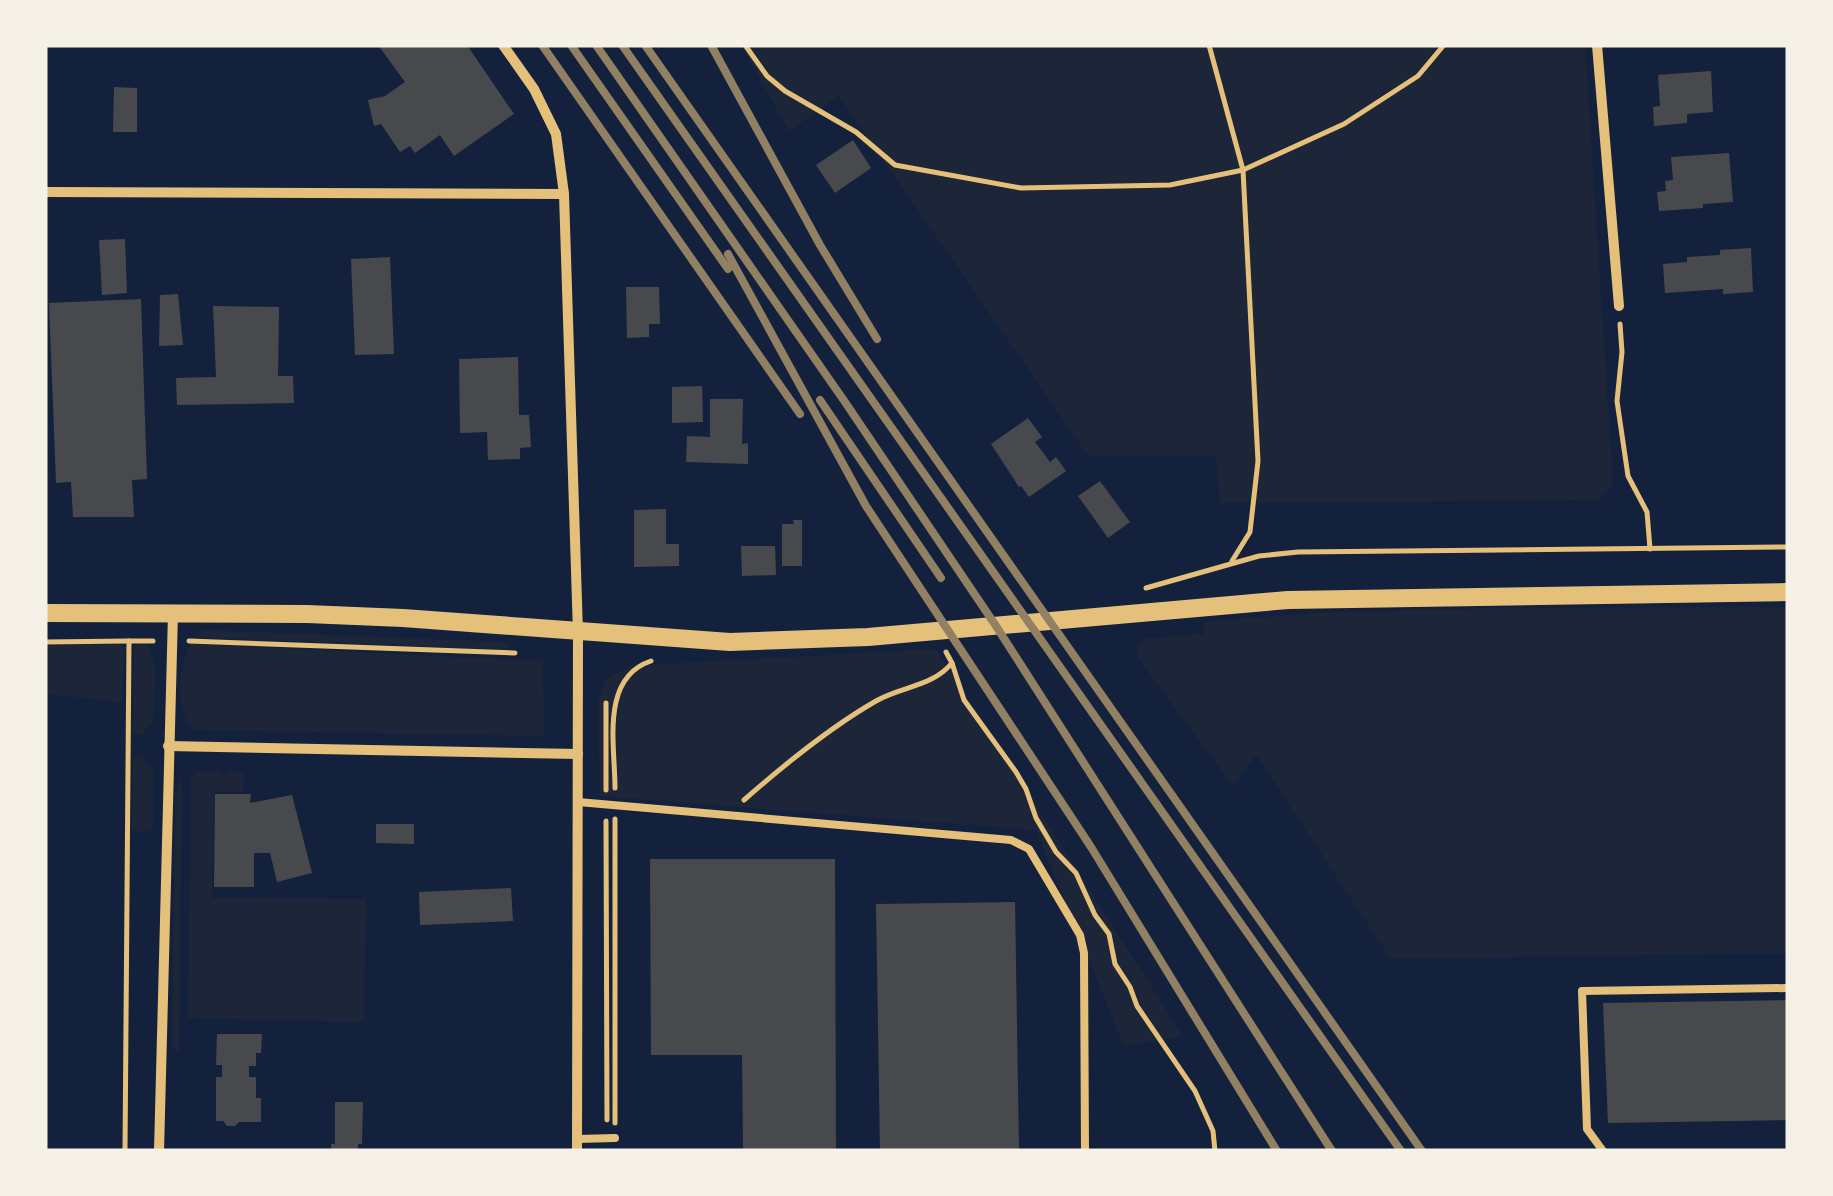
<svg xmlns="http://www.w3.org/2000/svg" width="1833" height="1196" font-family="Overpass,sans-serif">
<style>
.green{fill:#1d2539}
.building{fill:#48494c}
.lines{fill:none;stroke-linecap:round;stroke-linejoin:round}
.path{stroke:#e5c07b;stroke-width:5}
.service{stroke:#e5c07b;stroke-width:8}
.minor{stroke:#e5c07b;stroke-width:10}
.tertiary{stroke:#e5c07b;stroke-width:18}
.rail{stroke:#918062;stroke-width:8}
</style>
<rect width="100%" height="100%" fill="#14213d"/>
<!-- green -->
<g class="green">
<path d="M741,45h844l28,439 -15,16 -378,3 -4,-47 -127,1 -250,-361 -50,35z"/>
<path d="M1788,607v346l-397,6 -135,-204 -23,31 -95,-128 -2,-11 7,-8 61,-5v-12l112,-9 182,-5z"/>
<path d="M202,630l305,12 1,8 -313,-13z"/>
<path d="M190,644l353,17 1,75 -351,-6c-19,-20 -14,-62 -3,-86z"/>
<path d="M45,645h77l3,3 -3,54 -77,-8z"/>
<path d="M137,645h11l7,18 -1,58 -13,14 -8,-1 1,-86z"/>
<path d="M936,649l247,387 -59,10 -88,-216 -436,-34 -2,-93 7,-24 27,-13z"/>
<path d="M133,756h8l13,15 -1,56 -4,5 -17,-1z"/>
<path d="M199,771l23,1 1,5 5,-5 16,1 -1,19h-29l-2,106 154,1 -2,123 -176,-4 3,-240z"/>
<path d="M182,776l-3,277 -7,-7 3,-253z"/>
</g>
<!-- building -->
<g class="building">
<path d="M378,45h89l47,69 -60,42 -14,-21 -25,18 -5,-7 -10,6 -19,-28 -7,2 -6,-26 17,-4 20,-14z"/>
<path d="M1711,71l2,41 -26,2v9l-33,3 -1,-19 7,-1 -2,-31z"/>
<path d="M114,87l23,1v44h-24z"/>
<path d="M853,140l18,28 -36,25 -19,-28z"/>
<path d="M1729,153l4,49 -30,2v4l-44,3 -2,-19 9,-1 -1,-10 8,-1 -2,-23z"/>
<path d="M125,239l2,54 -25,2 -3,-55z"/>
<path d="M1751,248l2,44 -30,2v-5l-58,4 -2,-29 24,-2v-5l33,-2v-5z"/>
<path d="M390,257l4,97 -39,1 -4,-96z"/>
<path d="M626,287h33l1,37h-11v13l-22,1z"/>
<path d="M178,294l5,51 -24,1 1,-51z"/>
<path d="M141,299l6,180 -15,1 2,37h-61l-2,-35 -15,1 -7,-180z"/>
<path d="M213,306l66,1 -1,69h15l1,27 -117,2 -1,-27 40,-1z"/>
<path d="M518,357l1,58h10l2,32 -11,1v11l-32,1 -1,-28 -27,1 -1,-74z"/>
<path d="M702,386l1,36 -31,1v-36z"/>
<path d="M710,399h33l-1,45 6,-1v21l-62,-2 1,-26 23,1z"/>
<path d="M1028,418l14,19 -7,5 15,20 6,-5 10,14 -37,26 -8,-11 -2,1 -28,-43z"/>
<path d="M1100,481l30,41 -22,16 -30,-42z"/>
<path d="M666,509v35h13v22l-45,1v-57z"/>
<path d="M793,520h9v46h-20v-42h12z"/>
<path d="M741,546h34l1,29 -34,1z"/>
<path d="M215,794h36l-1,9 42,-8 20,78 -35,9 -7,-29h-16v34h-40z"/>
<path d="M376,824h38v20l-38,-1z"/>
<path d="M650,859h185l1,292h-93l-1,-96h-91z"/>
<path d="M511,888l2,33 -93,4 -1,-33z"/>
<path d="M1015,902l4,249h-139l-4,-247z"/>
<path d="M1788,1000v120l-180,3 -5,-120z"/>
<path d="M217,1034h45l-1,19h-5v13h-7v11h7v21h5v24h-22l-4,4h-8l-4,-5h-7v-44h6v-12h-6z"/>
<path d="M335,1102h28l-1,42h-4v7h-27v-7h4z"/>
</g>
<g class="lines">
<!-- path -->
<g class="path">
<path d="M745,45l22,31 18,15 71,41 39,33 126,23 149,-3 73,-15 101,-46 74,-48 26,-31"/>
<path d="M1209,45l34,125 15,291 -8,71 -18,29"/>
<path d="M1620,324l2,28 -5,49 11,75 19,36 3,37"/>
<path d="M1146,588l113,-32 39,-4 490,-5"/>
<path d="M189,641l326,12"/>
<path d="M45,642l84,-1"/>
<path d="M952,663l12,37 52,72 10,17 10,29 20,34 20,21 19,42 14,19 6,30 15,23 7,19 58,85 18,40 2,20"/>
<path d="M606,703v87"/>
<path d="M615,788c0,-43 -15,-110 36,-127"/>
<path d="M744,800c41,-36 85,-72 132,-99 26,-15 56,-14 76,-38l-6,-11"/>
<path d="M606,821l1,299"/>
<path d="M615,1123v-304"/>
<path d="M125,1151l4,-510h24"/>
</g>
<!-- service -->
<g class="service">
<path d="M578,802l433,38 18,9 51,86 4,18 1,198"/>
<path d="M577,1139l38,-1"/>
<path d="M1603,1151l-16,-22 -5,-138 206,-3"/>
</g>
<!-- minor -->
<g class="minor">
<path d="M503,45l31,44 22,45 8,60 14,439 -1,518"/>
<path d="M1597,45l22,261"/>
<path d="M45,192l519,2"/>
<path d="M168,746l410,8"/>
<path d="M159,1151l14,-538"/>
</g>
<!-- tertiary -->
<path class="tertiary" d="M45,613l262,1 96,4 327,24 138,-5 420,-37 500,-8"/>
<!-- rail -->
<g class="rail">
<path d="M542,45l258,369"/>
<path d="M571,45l157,224"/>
<path d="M596,45l249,357 151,224 336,525"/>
<path d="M622,45l779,1106"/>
<path d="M645,45l777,1106"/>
<path d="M711,45l109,200 57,94"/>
<path d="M728,254l138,252 225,341 186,304"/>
<path d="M820,400l121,178"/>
</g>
</g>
<!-- border -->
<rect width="1833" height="1196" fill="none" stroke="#f6f1e7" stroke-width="95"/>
</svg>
